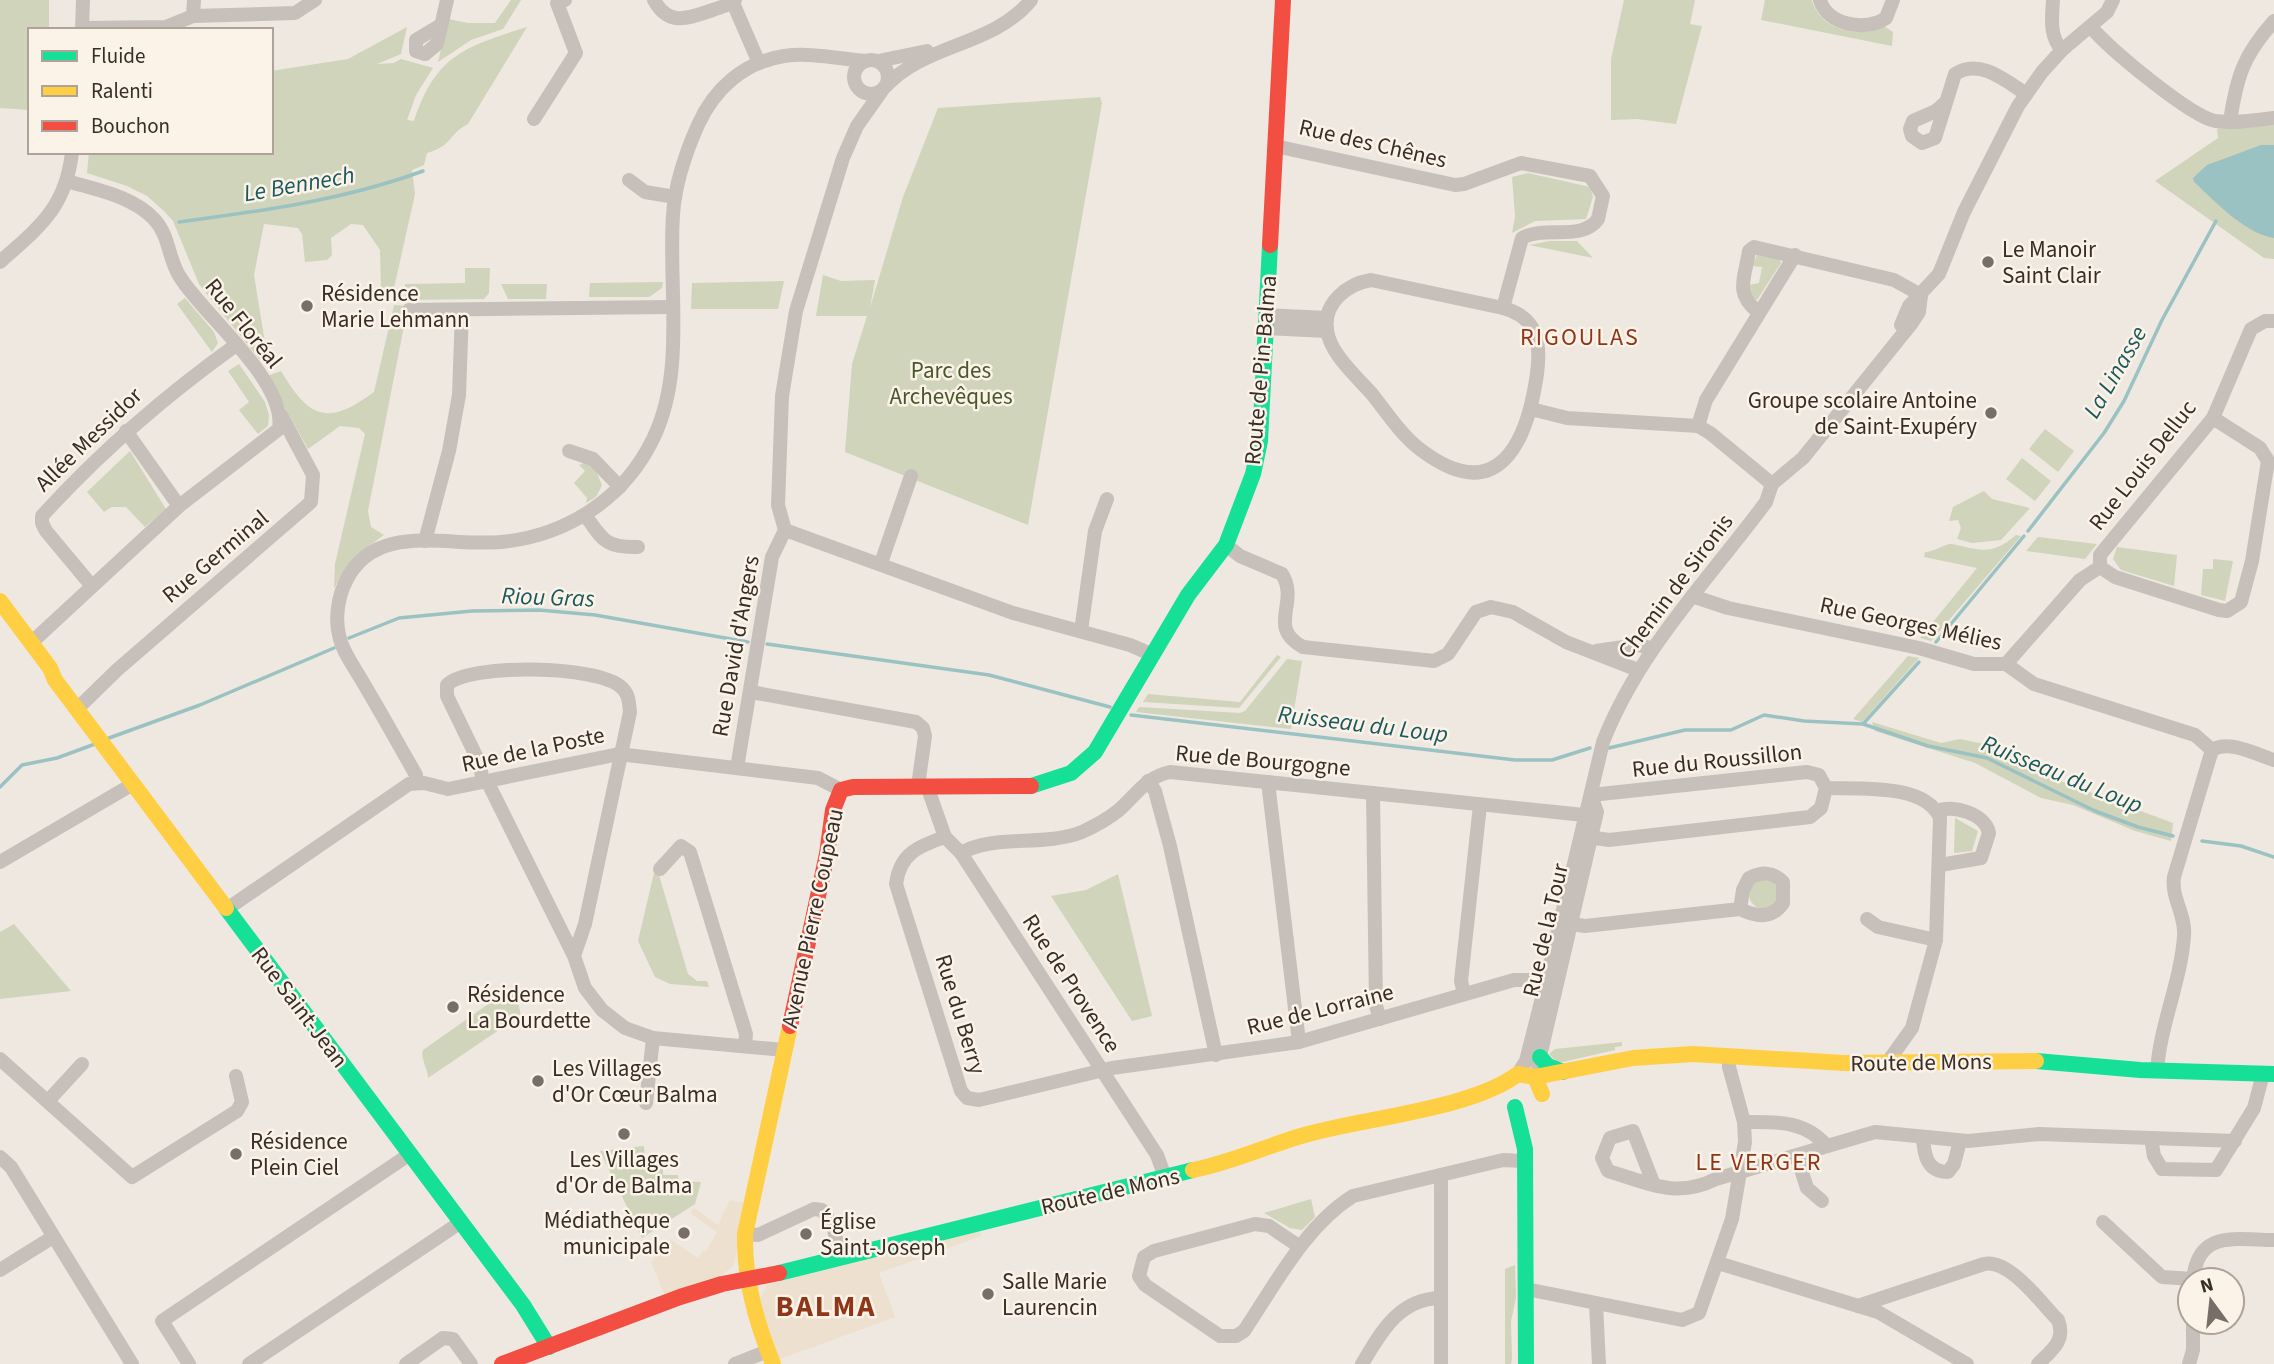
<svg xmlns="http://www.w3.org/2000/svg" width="2274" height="1364" font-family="'Source Sans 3',sans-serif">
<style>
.green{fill:#cfd4ba}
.plaza{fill:#ede0cf}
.water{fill:#9bc2c2}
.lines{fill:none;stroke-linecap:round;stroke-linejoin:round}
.stream{stroke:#9bc2c2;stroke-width:3.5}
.street{stroke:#c7c0ba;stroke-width:14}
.fast{stroke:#16e098;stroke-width:16}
.slow{stroke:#ffcf43;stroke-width:16}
.jam{stroke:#f24e42;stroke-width:16}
.poi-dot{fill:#786e68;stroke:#fbf2e8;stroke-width:2.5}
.labels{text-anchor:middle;stroke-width:5;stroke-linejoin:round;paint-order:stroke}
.street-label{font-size:23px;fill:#392d27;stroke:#fbf2e8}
.poi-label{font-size:23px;fill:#392d27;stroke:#fbf2e8;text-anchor:start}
.park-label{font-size:23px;fill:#475929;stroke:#fbf2e8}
.water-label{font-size:24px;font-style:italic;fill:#19595e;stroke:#fbf2e8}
.neighbourhood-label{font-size:24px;letter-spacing:2px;fill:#8f3619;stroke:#fbf2e8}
.district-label{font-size:30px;font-weight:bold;letter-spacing:2px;fill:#8f3619;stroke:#fbf2e8}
</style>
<rect width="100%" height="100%" fill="#eee8e1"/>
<!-- green -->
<g class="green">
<path d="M0,0h49v30h-19v80l-30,-2z"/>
<path d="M511,0h10l-18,29 -32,11 -33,22 10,-43 20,4h27z"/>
<path d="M1624,0h71l-5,24 12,2 -26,98 -39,-5 -26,1v-61z"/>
<path d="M1765,0h47c7,29 47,40 72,26l9,6 -1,14 -131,-26z"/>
<path d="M407,27l-6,27 -24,10 17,-1 7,-4 32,9 -17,27 -9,25 7,1c22,-66 50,-74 113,-94l-59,97c-21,11 -14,21 -41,29l-3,12 -12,5 3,24 -21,94h-13l-1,-38 -17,-25 -12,-1 -20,14 1,17 -5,5 -22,2 -3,-28 -4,-6 -34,-4 -10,51 14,86 -9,-2 -60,-75 -26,-63 -9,-10 -17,-15 -20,-10 -40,-13 2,-21h182v-81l77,-12z"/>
<path d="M1100,97l2,6 -74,422 -183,-73 7,-88 15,-48h-51l7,-41 18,6 34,-1 -5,28 33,-111 35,-89z"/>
<path d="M2274,125v134l-10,-1 -109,-77 63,-43 -1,-9z"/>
<path d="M1528,173l62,14 3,10 -7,22 -51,2 -23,12 3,-17 -3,-39z"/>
<path d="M1550,241h27l16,17 -64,-13z"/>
<path d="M1758,253l21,5 2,5 -24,37 -8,-4v-11l10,-2 3,-16 -10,-1z"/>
<path d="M465,268h25l-1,25 -5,6 -79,1v-16l60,-1z"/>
<path d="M784,281l-6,28h-87l1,-26z"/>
<path d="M663,282l-1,6 -13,9h-60l1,-14z"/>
<path d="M501,284h46l-1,15h-38z"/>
<path d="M185,298l29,34 4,11 -6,9 -35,-48z"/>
<path d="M394,305l14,1 -2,10 7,4 -10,11 -35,180 3,16 13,8c-23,16 -38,29 -50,54l1,-25 30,-130 -6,-6 -19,-2 -32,23 -41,-73 14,-5c28,47 46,56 93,21z"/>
<path d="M239,364l26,38 4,13 -1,11 -10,8 -19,-24 10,-8 -21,-31z"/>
<path d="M2045,429l29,22 -16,21 -29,-23z"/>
<path d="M130,451l36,58 -21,18 -19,-20h-14l-8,5 -17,-20z"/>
<path d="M2022,458l29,23 -16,20 -29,-22z"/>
<path d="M586,462l10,9 6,14 -6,12 -10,6 1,-5 -13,-15 11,-12 -6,-6z"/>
<path d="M1984,491l8,8 38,9 -29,32 -29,3 -15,-4 4,-11 -3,-8 -9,1 4,-14z"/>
<path d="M2016,535l5,1 -90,105 -11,-3 57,-70 -53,-11 1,-5c9,0 21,-9 27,-8 28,6 40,12 64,-9z"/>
<path d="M2038,537l59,7 -12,15 -59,-8z"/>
<path d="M2117,547l60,8 -3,31 -53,-16 -8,-11z"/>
<path d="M2213,559l20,2 -8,40 -24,-6 2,-26h10z"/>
<path d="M1277,655l4,2 -42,51 -96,-6 5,-8 92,8z"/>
<path d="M1908,656l11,2 -57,64 -9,-3z"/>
<path d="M1287,659l15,2 -11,68 -155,-17 3,-5 101,6 5,-2z"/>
<path d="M1872,722l69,21 19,-4 39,8 64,35 110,41 -2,18 -36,-10 -62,-26 -32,-7 -66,-35 -100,-32z"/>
<path d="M1955,818l23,13 -6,20 -18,2z"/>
<path d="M654,873l5,2 29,99 9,7h10l2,6 -39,-3 -15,-7 -17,-36z"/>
<path d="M1118,874l34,142 -20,5 -81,-125 35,-6z"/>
<circle cx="1764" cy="894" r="15"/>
<path d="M14,924l57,67 -71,8v-67z"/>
<path d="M514,986l7,29 -93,63c0,-9 -8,-20 -5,-28z"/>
<path d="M1622,1042v4l-7,1v3l-57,13 -9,-9 6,-5z"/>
<path d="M644,1146l2,23 17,-1v7h15l1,6 22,1 -6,22 -53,34 -42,-87z"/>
<path d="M1311,1199l4,18 -13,13 -12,-2 -26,-15z"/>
<path d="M1515,1265l1,33 -5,23 1,38 -1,5h-6v-95z"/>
</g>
<!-- plaza -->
<g class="plaza">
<path d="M730,1200l16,3 -12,62 -14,12 -55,19 -14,-34 20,-22 27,18 5,-7 3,1 11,-20 -27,-19 4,-5 24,17z"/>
<path d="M978,1228l4,8 -103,37 16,44 -117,43 -20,-57 9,-18z"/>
</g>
<!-- water -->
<path class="water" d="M2261,145h13v93c-30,-5 -58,-36 -80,-56l-1,-4 14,-13z"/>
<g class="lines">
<!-- stream -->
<g class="stream">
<path d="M179,222c83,-11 165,-22 244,-51"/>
<path d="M2028,531l76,-98 20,-32 38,-81 54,-99"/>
<path d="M349,638l50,-20 73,-7 67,-1 56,5 153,27"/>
<path d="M1936,642l88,-106"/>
<path d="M767,644l222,31 121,32"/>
<path d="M1131,715l384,45h37l38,-12"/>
<path d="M1863,724l56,-62"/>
<path d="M109,738l91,-33 134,-57"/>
<path d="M1609,748l76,-18h46l33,-15 40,6 59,3 65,22 59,12 108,53 43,16 35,9"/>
<path d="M0,787l22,-22 35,-7 38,-14"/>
<path d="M2202,841l39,5 33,11"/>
</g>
<!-- street -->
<g class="street">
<path d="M654,0c14,26 32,19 56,11 9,-4 19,-5 25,-11"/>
<path d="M1820,0c7,25 46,32 66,18l7,-18"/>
<path d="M2053,0c-1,18 -4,36 9,50"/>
<path d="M733,3l26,60"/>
<path d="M193,16l102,-3 20,-13"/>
<path d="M441,25l-25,15v11l9,3 12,-10 10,-44"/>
<path d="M2091,27c17,21 99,89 124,94 19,3 40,-1 59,-3"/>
<path d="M82,28l84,-1 27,-11 1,-16"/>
<path d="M82,30l1,-30"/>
<circle cx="871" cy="77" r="17"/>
<path d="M878,61l49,-10"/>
<path d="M886,86c40,-43 108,-40 145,-86"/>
<path d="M1946,102l-10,9 -23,10 -3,8 2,7 10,7 13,-5 20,-64c24,-16 50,6 71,20"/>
<path d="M534,119l42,-66 -19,-50 8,-3"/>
<path d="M2230,121c7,-45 13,-65 44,-100"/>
<path d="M1275,146l180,39 9,-1 57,-21 69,13 13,20 -5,23c-16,23 -53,6 -76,19l-19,70"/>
<path d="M629,180l16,12 30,5"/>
<path d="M0,262c39,-35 66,-54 72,-110"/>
<path d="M1371,280l132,28c35,9 38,35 34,66 -10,69 -39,134 -116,76 -19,-14 -34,-37 -49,-56 -15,-17 -42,-40 -45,-64 -4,-27 20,-46 44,-50z"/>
<path d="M409,310l263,-3"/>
<path d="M1758,312c-24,-19 -13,-34 -9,-61l5,-4 140,33 27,15"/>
<path d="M1266,315l61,3"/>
<path d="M1901,325l8,-19 30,-32 25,-62 54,-106 24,-34 20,-22 45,-38 6,-12"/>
<path d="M1265,328l62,3"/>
<path d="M1531,409l36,9 131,8 12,7 62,51"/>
<path d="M1698,426l8,-26 89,-145"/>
<path d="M126,431l53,75"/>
<path d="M569,451l24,8 27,28"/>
<path d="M585,515c18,25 20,33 53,32"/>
<path d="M785,530l228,83 117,32 23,10"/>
<path d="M425,541l24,-90 10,-56 3,-84"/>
<path d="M1226,545l14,11 42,18c18,29 -16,53 21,73l131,14 14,-7 28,-42 15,-5 22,5 53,30 72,28"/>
<path d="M881,563l30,-87"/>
<path d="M2100,567l15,10 104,33 8,1 14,-9 11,-41 16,-100 -8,-13 -47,-30"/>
<path d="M91,585l-45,-54 -4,-8v-7c59,-65 123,-120 194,-171"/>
<path d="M1692,596l36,12 191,40 55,16h32l28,20 161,51 17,15c17,-11 45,5 62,10"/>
<path d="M1081,631l14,-100 12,-32"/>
<path d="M31,643l148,-137 100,-77c8,-48 -75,-113 -99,-152 -12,-18 -10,-41 -26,-58 -22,-23 -57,-29 -87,-38"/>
<path d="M1596,651l41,-6 15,3"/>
<path d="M2006,664l74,-84 20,-13v-12l9,-11 104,-126 38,-89 14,-8h9"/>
<path d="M751,692l165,30 7,6 2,8 -7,50"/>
<path d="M77,709l40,-39 194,-168 2,-27 -32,-60"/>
<path d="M737,768l35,-211 13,-27 -7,-25 4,-109 14,-85 47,-153 14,-32 24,-34"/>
<path d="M1148,781l7,10 15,55 46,209"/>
<path d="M1268,782l31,260"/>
<path d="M417,783l-1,-8c-18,-32 -36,-64 -55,-96 -8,-14 -19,-28 -22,-44 -4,-17 -1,-38 7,-54 29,-60 102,-34 155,-39 65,-6 123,-43 152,-103 33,-68 15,-151 20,-224 2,-32 12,-61 25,-90 16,-36 46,-63 86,-69 26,-4 56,3 82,5"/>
<path d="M927,786l18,51 16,16 196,302 8,22"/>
<path d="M1826,788c32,1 100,-5 114,30l-4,122 -24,88 -25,35"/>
<path d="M1373,793l3,213 4,13"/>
<path d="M1937,811c16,-7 49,3 52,22l-8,25 -41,7"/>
<path d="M1581,836l28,4 201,-23 11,-9 5,-20 -7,-13 -12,-3 -216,23"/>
<path d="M945,837c-26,9 -45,16 -49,47l65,207 6,7 12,2 133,-32 187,-26 215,-62h18l12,10"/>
<path d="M961,853c32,-19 83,-6 121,-21 13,-6 26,-13 37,-22 17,-15 27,-33 51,-38l414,43"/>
<path d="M0,862l133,-78"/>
<path d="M660,869l21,-23 9,6 56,182 -1,12"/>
<path d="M227,909l182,-125 15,-1 24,6 171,-35 199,24 23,12"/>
<path d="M1867,919l11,8 58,13"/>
<path d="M1571,924l14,2 155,-17c16,8 32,10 43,-6v-21c-11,-11 -21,-10 -34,-4l-6,12 -3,19"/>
<path d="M574,956l11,-32 45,-212c-1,-9 -1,-19 -9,-25 -24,-22 -152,-24 -174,-2v11l33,68 2,13 7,8 85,171 11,32 17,22 23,18 28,10 131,12"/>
<path d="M1464,993l-3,-12 19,-176"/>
<path d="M0,1059l132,118 105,-66 5,-9 -6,-26"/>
<path d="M1538,1065l59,-253 -6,-17"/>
<path d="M2157,1071c3,-46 24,-90 27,-135 2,-21 -13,-38 -10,-59l38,-127"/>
<path d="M1518,1074l8,-13 18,-71 59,-248c36,-92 105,-162 163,-240l6,-18 31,-26 108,-134 8,-12 2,-17"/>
<path d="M48,1101l34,-37"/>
<path d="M646,1103l7,-65"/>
<path d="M1744,1122c33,0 60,-2 83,24"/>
<path d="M1923,1137c1,18 4,35 25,35l6,-8 6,-23"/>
<path d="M2151,1138l3,18 8,13 54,1 38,-62 9,-34"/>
<path d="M0,1157l11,10 121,197"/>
<path d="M1797,1157l10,31 15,13"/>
<path d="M1441,1175v189"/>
<path d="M1654,1185l-21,-54 -23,7 -8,20 6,13c41,12 68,28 108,8l159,-47 93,9 71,-7 196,7"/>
<path d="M2103,1222l59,55 31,2"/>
<path d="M745,1234l13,1 56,-26 8,1 11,15 7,33"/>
<path d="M1300,1247l-31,-21 -14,-2 -101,27 -10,6 -5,19 6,9 75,51h16l8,-5c31,-46 61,-105 109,-135l150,-36 21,1"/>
<path d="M1718,1263l160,49 89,52"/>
<path d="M0,1270l53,-33"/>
<path d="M2193,1280c5,-51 42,-40 81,-40"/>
<path d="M1526,1289l156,31 17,-7 33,-94 13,-77 -1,-20 -15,-55v-11"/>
<path d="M1596,1304l3,60"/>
<path d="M1858,1306l126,-42c25,-6 57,39 74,56 8,21 -6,30 -20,44"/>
<path d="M189,1364l-27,-43 248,-167"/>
<path d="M249,1364l212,-142"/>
<path d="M406,1364l37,-26 10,1 18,25"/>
<path d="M735,1364l33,-13"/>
<path d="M1362,1364c19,-32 37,-65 78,-66"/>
<path d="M2189,1364l4,-14v-28"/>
</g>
<!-- fast -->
<g class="fast">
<path d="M1031,786l40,-13 24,-21 93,-157 38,-50 27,-71 7,-33 10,-196"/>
<path d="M226,908l297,397 26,42"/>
<path d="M1540,1057l8,9 15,6"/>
<path d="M2036,1061l104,9 134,4"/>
<path d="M1515,1107l10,42 1,215"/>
<path d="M779,1273l414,-103"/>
</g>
<!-- slow -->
<g class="slow">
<path d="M0,601l50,67 5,12 171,228"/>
<path d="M1535,1077l98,-19 60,-4 151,9 192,-2"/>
<path d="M1193,1170c37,-7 71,-23 108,-34 60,-18 169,-26 217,-62l17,3 7,17"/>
<path d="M773,1364c-17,-43 -29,-84 -28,-130l45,-208"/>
</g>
<!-- jam -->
<g class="jam">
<path d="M1270,245l13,-245"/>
<path d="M790,1026l37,-172 6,-44 8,-20 12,-3 178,-1"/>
<path d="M502,1364l178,-67 42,-13 57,-11"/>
</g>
</g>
<!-- markers -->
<g class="poi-dot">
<circle cx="1988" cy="262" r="7"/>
<circle cx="307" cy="306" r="7"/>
<circle cx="1991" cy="413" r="7"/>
<circle cx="453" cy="1007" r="7"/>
<circle cx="538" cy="1081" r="7"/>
<circle cx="624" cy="1134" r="7"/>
<circle cx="236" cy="1154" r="7"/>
<circle cx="684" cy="1233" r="7"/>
<circle cx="806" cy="1234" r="7"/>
<circle cx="988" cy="1294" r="7"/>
</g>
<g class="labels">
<!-- street labels -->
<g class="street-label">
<text transform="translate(1373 143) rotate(13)" y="8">Rue des Chênes</text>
<text transform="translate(244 323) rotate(51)" y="8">Rue Floréal</text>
<text transform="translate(1260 370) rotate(-85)" y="8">Route de Pin-Balma</text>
<text transform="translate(88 439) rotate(-44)" y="8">Allée Messidor</text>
<text transform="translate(2142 465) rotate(-52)" y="8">Rue Louis Delluc</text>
<text transform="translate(215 556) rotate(-40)" y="8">Rue Germinal</text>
<text transform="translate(1675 586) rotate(-53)" y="8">Chemin de Sironis</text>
<text transform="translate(1911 623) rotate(12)" y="8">Rue Georges Mélies</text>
<text transform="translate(735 646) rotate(-80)" y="8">Rue David d'Angers</text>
<text transform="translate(533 749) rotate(-12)" y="8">Rue de la Poste</text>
<text transform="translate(1263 760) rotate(5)" y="8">Rue de Bourgogne</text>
<text transform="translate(1717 760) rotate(-6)" y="8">Rue du Roussillon</text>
<text transform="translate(812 918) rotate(-78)" y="8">Avenue Pierre Coupeau</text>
<text transform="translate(1545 930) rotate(-77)" y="8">Rue de la Tour</text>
<text transform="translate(1072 983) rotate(57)" y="8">Rue de Provence</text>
<text transform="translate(300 1007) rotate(53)" y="8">Rue Saint-Jean</text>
<text transform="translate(1320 1009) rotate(-14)" y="8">Rue de Lorraine</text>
<text transform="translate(961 1014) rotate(73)" y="8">Rue du Berry</text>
<text transform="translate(1921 1062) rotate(-1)" y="8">Route de Mons</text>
<text transform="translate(1110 1191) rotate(-13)" y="8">Route de Mons</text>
</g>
<!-- poi labels -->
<g class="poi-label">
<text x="2002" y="257">Le Manoir<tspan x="2002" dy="26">Saint Clair</tspan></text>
<text x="321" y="301">Résidence<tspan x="321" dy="26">Marie Lehmann</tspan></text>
<text x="1977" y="408" text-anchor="end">Groupe scolaire Antoine<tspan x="1977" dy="26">de Saint-Exupéry</tspan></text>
<text x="467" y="1002">Résidence<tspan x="467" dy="26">La Bourdette</tspan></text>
<text x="552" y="1076">Les Villages<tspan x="552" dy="26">d'Or Cœur Balma</tspan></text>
<text x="250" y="1149">Résidence<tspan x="250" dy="26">Plein Ciel</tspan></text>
<text x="624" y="1167" text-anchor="middle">Les Villages<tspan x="624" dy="26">d'Or de Balma</tspan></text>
<text x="670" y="1228" text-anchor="end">Médiathèque<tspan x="670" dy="26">municipale</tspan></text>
<text x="820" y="1229">Église<tspan x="820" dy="26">Saint-Joseph</tspan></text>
<text x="1002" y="1289">Salle Marie<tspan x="1002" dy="26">Laurencin</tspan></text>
</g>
<!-- park labels -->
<g class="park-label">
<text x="951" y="378">Parc des<tspan x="951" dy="26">Archevêques</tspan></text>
</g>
<!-- water labels -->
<g class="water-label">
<text transform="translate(299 184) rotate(-10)" y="8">Le Bennech</text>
<text transform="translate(2115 372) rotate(-60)" y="8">La Linasse</text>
<text transform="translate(548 597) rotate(2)" y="8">Riou Gras</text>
<text transform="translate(1363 724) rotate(7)" y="8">Ruisseau du Loup</text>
<text transform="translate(2062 774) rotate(22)" y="8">Ruisseau du Loup</text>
</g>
<!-- neighbourhood labels -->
<g class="neighbourhood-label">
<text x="1580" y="345">RIGOULAS</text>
<text x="1759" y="1170">LE VERGER</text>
</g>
<!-- district labels -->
<g class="district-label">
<text x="826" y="1316">BALMA</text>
</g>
</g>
<!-- legend -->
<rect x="28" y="28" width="245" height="126" fill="#fbf2e8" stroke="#ada39b" stroke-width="2"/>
<rect x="42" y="51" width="35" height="10" fill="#16e098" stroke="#ada39b" stroke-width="2"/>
<text x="91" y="63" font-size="21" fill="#392d27">Fluide</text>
<rect x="42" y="86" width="35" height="10" fill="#ffcf43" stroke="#ada39b" stroke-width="2"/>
<text x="91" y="98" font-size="21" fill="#392d27">Ralenti</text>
<rect x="42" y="121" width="35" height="10" fill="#f24e42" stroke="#ada39b" stroke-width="2"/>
<text x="91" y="133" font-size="21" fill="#392d27">Bouchon</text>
<!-- north arrow -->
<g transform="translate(2211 1301) rotate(345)"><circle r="33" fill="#fbf2e8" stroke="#ada39b" stroke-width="2"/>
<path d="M0-5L12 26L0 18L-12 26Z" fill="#786e68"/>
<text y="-10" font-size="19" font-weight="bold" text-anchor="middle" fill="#392d27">N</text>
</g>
</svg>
